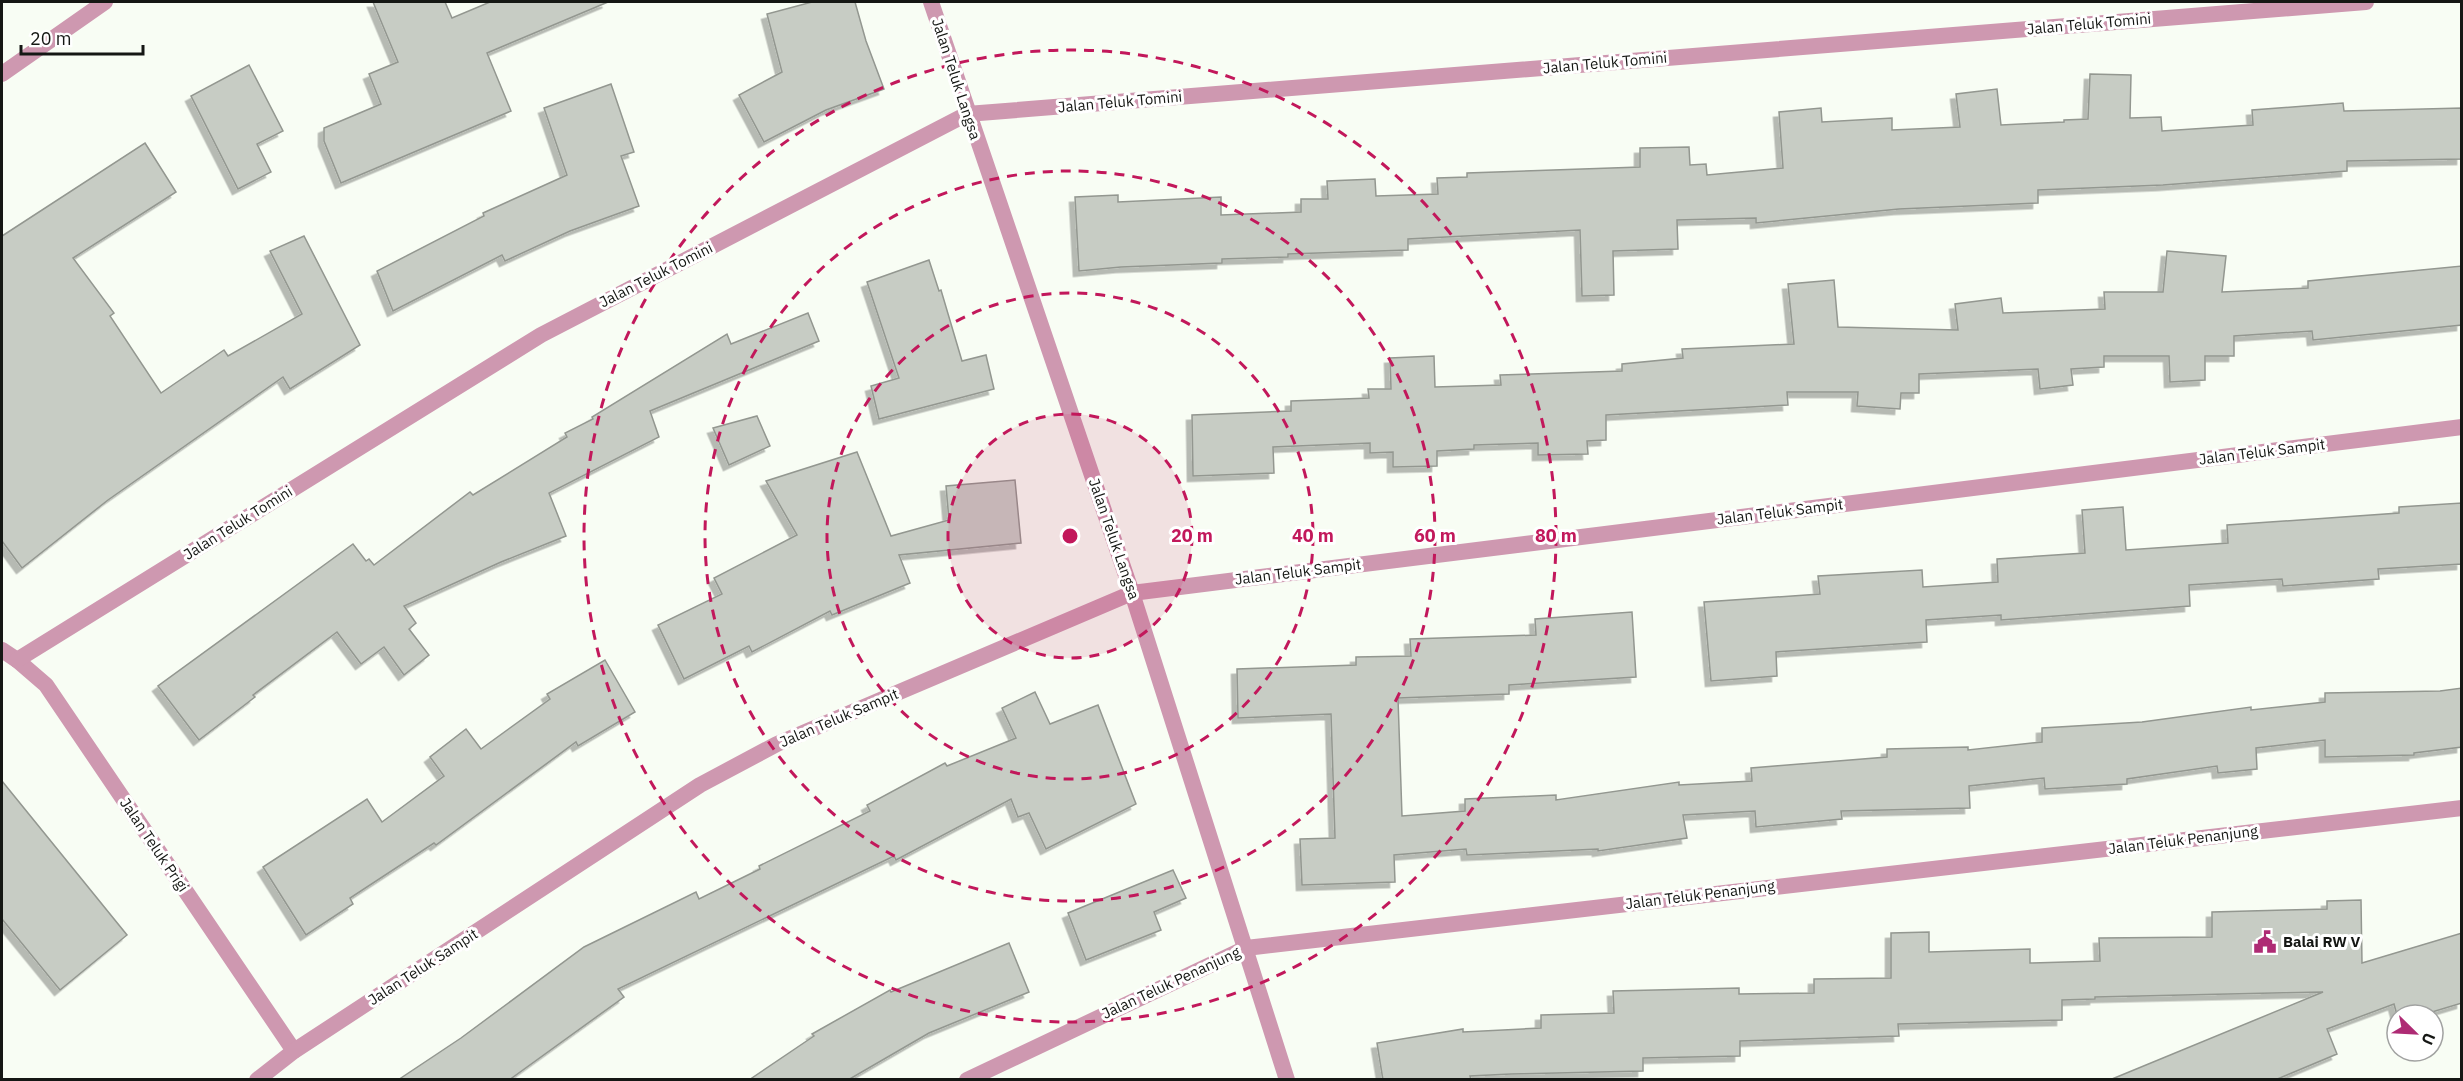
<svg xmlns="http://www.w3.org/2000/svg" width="2463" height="1081" font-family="'IBM Plex Sans',sans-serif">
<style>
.building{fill:#c7ccc4;stroke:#939790;stroke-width:1.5;filter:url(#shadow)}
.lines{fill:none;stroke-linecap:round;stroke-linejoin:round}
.minor{stroke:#ce98b0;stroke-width:16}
.tertiary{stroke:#ce98b0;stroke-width:16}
.ring{fill:none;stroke:#c2185b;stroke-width:3;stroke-dasharray:10 8}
.labels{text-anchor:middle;stroke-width:6;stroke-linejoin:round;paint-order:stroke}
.street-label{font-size:15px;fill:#151714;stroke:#fff}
.poi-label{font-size:15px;font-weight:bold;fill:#151714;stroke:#fff;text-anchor:start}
.centre{fill:#c2185b;stroke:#fff;stroke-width:3}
.ring-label{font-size:18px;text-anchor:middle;font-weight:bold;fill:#c2185b;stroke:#fff;stroke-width:6;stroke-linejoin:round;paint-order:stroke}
</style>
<defs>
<filter id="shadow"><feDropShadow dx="-5.5" dy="5.5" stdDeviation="0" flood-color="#0004"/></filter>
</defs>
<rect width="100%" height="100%" fill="#f8fdf4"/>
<!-- building -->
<g class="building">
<path d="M373,2h72l7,16 38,-16h118l-121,51 24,58 -170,72 -17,-42v-13l57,-24 -12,-30 29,-12z"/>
<path d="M812,2h43l11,39 18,48 -58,21 -62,32 -25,-47 43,-23 -15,-58z"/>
<path d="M249,65l34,66 -26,13 14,28 -33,17 -47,-93z"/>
<path d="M2090,74l41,1 -1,43 31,-1 1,14 91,-6 -1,-15 91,-7 1,8 118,-3v51l-115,2v10l-184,14 -125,5v13l-139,6 -143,14v-5l-79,2 1,29 -65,2 1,44 -32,1 -2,-66 -172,9v11l-120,4v3l-66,2v4l-101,4 -42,4 -4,-74 43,-2v7l103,-5v18l80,-3v-13h27l-1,-18 48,-2 1,17 62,-2 -1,-16 30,-1v-4l173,-6v-19l49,-1 1,18 16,-1 1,11 76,-7 -4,-56 42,-4 1,14 70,-4v12l68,-3 -4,-33 41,-5 4,36 63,-3v-2l24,-1z"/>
<path d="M611,84l23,68 -13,4 18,50 -69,25 -65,30 -3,-6 -109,56 -16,-40 107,-55 -1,-3 84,-38 -23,-67z"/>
<path d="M145,143l31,49 -103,66 41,55 -4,3 51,77 63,-43 4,6 74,-42 -32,-63 34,-15 56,109 -70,44 -7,-12 -175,123 -86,68 -20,-27v-305z"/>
<path d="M2167,251l59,5 -4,36 86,-4v-7l154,-15v59l-149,15 -1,-9 -78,5v20h-29v24l-35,2 -1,-26h-65v11l-33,2 2,16 -33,4 -2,-20 -119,5v19h-18l-1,16 -43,-3 1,-14h-71l1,13 -182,10v25l-19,1 1,13 -50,1v-12l-64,2v4l-37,2v15l-44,1v-15l-23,1v-10l-97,4 1,26 -81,3 -1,-61 99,-4v-10l78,-3 -1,-9h23l-1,-31 44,-2 1,31 66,-2 -1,-10 122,-4v-7l61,-6 -1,-9 112,-5 -6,-60 46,-4 4,47 120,3 -3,-26 46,-6 2,15 102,-4 -1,-17h59z"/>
<path d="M929,260l10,31 2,-1 21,71 24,-6 8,34 -115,30 -8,-33 28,-8 -32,-96z"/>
<path d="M808,313l11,28 -169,70 9,26 -110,56 17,43 -65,26 -97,44 12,17 -7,6 20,26 -25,20 -20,-28 -23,17 -24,-32 -84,63 2,2 -56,43 -41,-54 195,-142 13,17 3,-2 5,6 96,-73 3,3 94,-58 -2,-4 28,-14 -1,-2 135,-83 4,10z"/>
<path d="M757,416l13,30 -41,19 -16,-37z"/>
<path d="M857,452l34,84 58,-16 -3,-34 69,-6 6,63 -122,12 11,28 -78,32 -2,-4 -78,41 -3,-6 -65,33 -26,-54 64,-31 -8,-16 83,-43 -31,-54z"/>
<path d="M2462,503v61l-84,5 1,10 -96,7 -1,-7 -93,6 1,21 -189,14v-5l-75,5 1,22 -151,10 1,24 -66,5 -7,-79 116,-8 -2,-18 104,-6 1,17 75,-5 -1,-23 88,-6 -3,-43 41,-3 3,43 102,-7 -1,-18 172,-12v-6z"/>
<path d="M1632,612l4,65 -127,8v9l-111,4 4,118 63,-5v-12l91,-4v5l123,-18v3l73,-4 -1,-13 136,-11v-8l81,-2v3l74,-8v-14l100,-6 109,-15v3l74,-8v-9l115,-2 22,-3v59l-48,6v2l-89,2v-17l-69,8 1,21 -39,4 -1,-7 -90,13v5l-82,5 -1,-11 -75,8 1,22 -129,3 1,8 -86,8 -1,-16 -72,4 4,23 -89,13v-2l-131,6 -1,-6 -72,6 1,27 -93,3 -2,-46 35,-1 -4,-124 -93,4 -1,-49 119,-4v-8l55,-1 -1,-17 126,-4 -1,-16z"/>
<path d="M605,660l30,52 -57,34 -2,-4 -140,103 -2,-2 -84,55 3,6 -47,31 -43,-68 104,-68 15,23 62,-46 -14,-19 36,-28 15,20 69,-50 -3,-5z"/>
<path d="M1035,692l15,32 48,-19 38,99 -90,45 -17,-36 -11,4 -7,-18 -115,61 -2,-4 -276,133 6,8 -115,83h-111l63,-42 123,-91 112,-55 3,7 61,-30 -1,-3 111,-55 -3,-6 78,-42 2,3 69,-28 -14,-30z"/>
<path d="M2,781l125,154 -67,55 -58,-71z"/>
<path d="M1173,870l13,28 -32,14 7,18 -75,30 -18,-47z"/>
<path d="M2361,900l1,63 100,-30v70l-40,12h-25l-3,-11 -67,25 10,25 -62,26 -163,-1 211,-87 -228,5v2l-33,1v20l-164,4 1,12 -159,5v15l-97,2v13l-132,3 -41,2 1,4h-88l-6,-37 86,-14v3l78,-4v-13l73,-2 -1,-22 126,-3v6l75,-1v-14l77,-1v-45l38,-1v20l101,-3v14l70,-2 -1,-23 113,-1v-25l115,-3v-8z"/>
<path d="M1009,943l20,49 -100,41 -81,47h-99l65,-44 -2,-2 78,-44 1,2z"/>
</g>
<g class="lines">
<!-- minor -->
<g class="minor">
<path d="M931,2l201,591 155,487"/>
<path d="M2,650l15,10 29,25 248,366"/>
<path d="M17,660l524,-325 426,-221 1399,-112"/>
<path d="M257,1080l37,-29 406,-266 77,-41 355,-151 1330,-166"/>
<path d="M967,1080l279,-132 1216,-140"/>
</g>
<!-- tertiary -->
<path class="tertiary" d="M2,74l103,-72"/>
</g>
<!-- distance rings -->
<circle cx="1070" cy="536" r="122" fill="#c2185b" fill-opacity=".12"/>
<g class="ring">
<circle cx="1070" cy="536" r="122"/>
<circle cx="1070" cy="536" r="243"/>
<circle cx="1070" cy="536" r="365"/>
<circle cx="1070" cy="536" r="486"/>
</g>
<!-- icons -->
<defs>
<g id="civic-bare" transform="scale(1.8)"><path d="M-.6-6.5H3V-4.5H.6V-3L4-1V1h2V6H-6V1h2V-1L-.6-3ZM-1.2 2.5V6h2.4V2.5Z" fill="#ae2b74" stroke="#fff" stroke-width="2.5" paint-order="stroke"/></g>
</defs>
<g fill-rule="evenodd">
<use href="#civic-bare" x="2265" y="942"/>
</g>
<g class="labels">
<!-- street labels -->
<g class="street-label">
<text transform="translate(2089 24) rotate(-5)" y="5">Jalan Teluk Tomini</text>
<text transform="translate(1605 63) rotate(-5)" y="5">Jalan Teluk Tomini</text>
<text transform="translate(956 79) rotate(72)" y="5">Jalan Teluk Langsa</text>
<text transform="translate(1120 102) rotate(-5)" y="5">Jalan Teluk Tomini</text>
<text transform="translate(656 275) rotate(-27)" y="5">Jalan Teluk Tomini</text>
<text transform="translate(2262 452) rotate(-7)" y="5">Jalan Teluk Sampit</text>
<text transform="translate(1780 512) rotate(-7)" y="5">Jalan Teluk Sampit</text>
<text transform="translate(238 523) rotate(-32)" y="5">Jalan Teluk Tomini</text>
<text transform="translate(1114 539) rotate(71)" y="5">Jalan Teluk Langsa</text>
<text transform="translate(1298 572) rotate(-7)" y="5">Jalan Teluk Sampit</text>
<text transform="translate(839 718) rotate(-23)" y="5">Jalan Teluk Sampit</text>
<text transform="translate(2183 840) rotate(-7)" y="5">Jalan Teluk Penanjung</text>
<text transform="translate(154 845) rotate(56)" y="5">Jalan Teluk Prigi</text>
<text transform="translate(1700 895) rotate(-7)" y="5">Jalan Teluk Penanjung</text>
<text transform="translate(423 967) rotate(-33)" y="5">Jalan Teluk Sampit</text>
<text transform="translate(1171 983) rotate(-25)" y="5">Jalan Teluk Penanjung</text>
</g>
<!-- poi labels -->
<g class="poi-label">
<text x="2283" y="947">Balai RW V</text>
</g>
</g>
<circle cx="1070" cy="536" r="9" class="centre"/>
<g class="ring-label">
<text x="1192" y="542">20 m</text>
<text x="1313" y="542">40 m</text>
<text x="1435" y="542">60 m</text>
<text x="1556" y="542">80 m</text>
</g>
<!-- border -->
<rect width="2463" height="1081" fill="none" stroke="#151714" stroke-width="6"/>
<!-- north arrow -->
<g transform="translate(2415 1033) rotate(114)"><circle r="28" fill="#ffffff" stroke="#a1a2a1" stroke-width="1.5"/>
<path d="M0-4.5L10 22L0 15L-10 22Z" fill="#ae2b74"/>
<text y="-9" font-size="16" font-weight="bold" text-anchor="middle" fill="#151714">U</text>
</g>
<!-- scale -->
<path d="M21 45v9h122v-9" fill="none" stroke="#151714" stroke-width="3"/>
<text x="30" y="45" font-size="18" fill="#151714" stroke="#ffffff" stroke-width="4.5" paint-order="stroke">20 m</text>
</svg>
